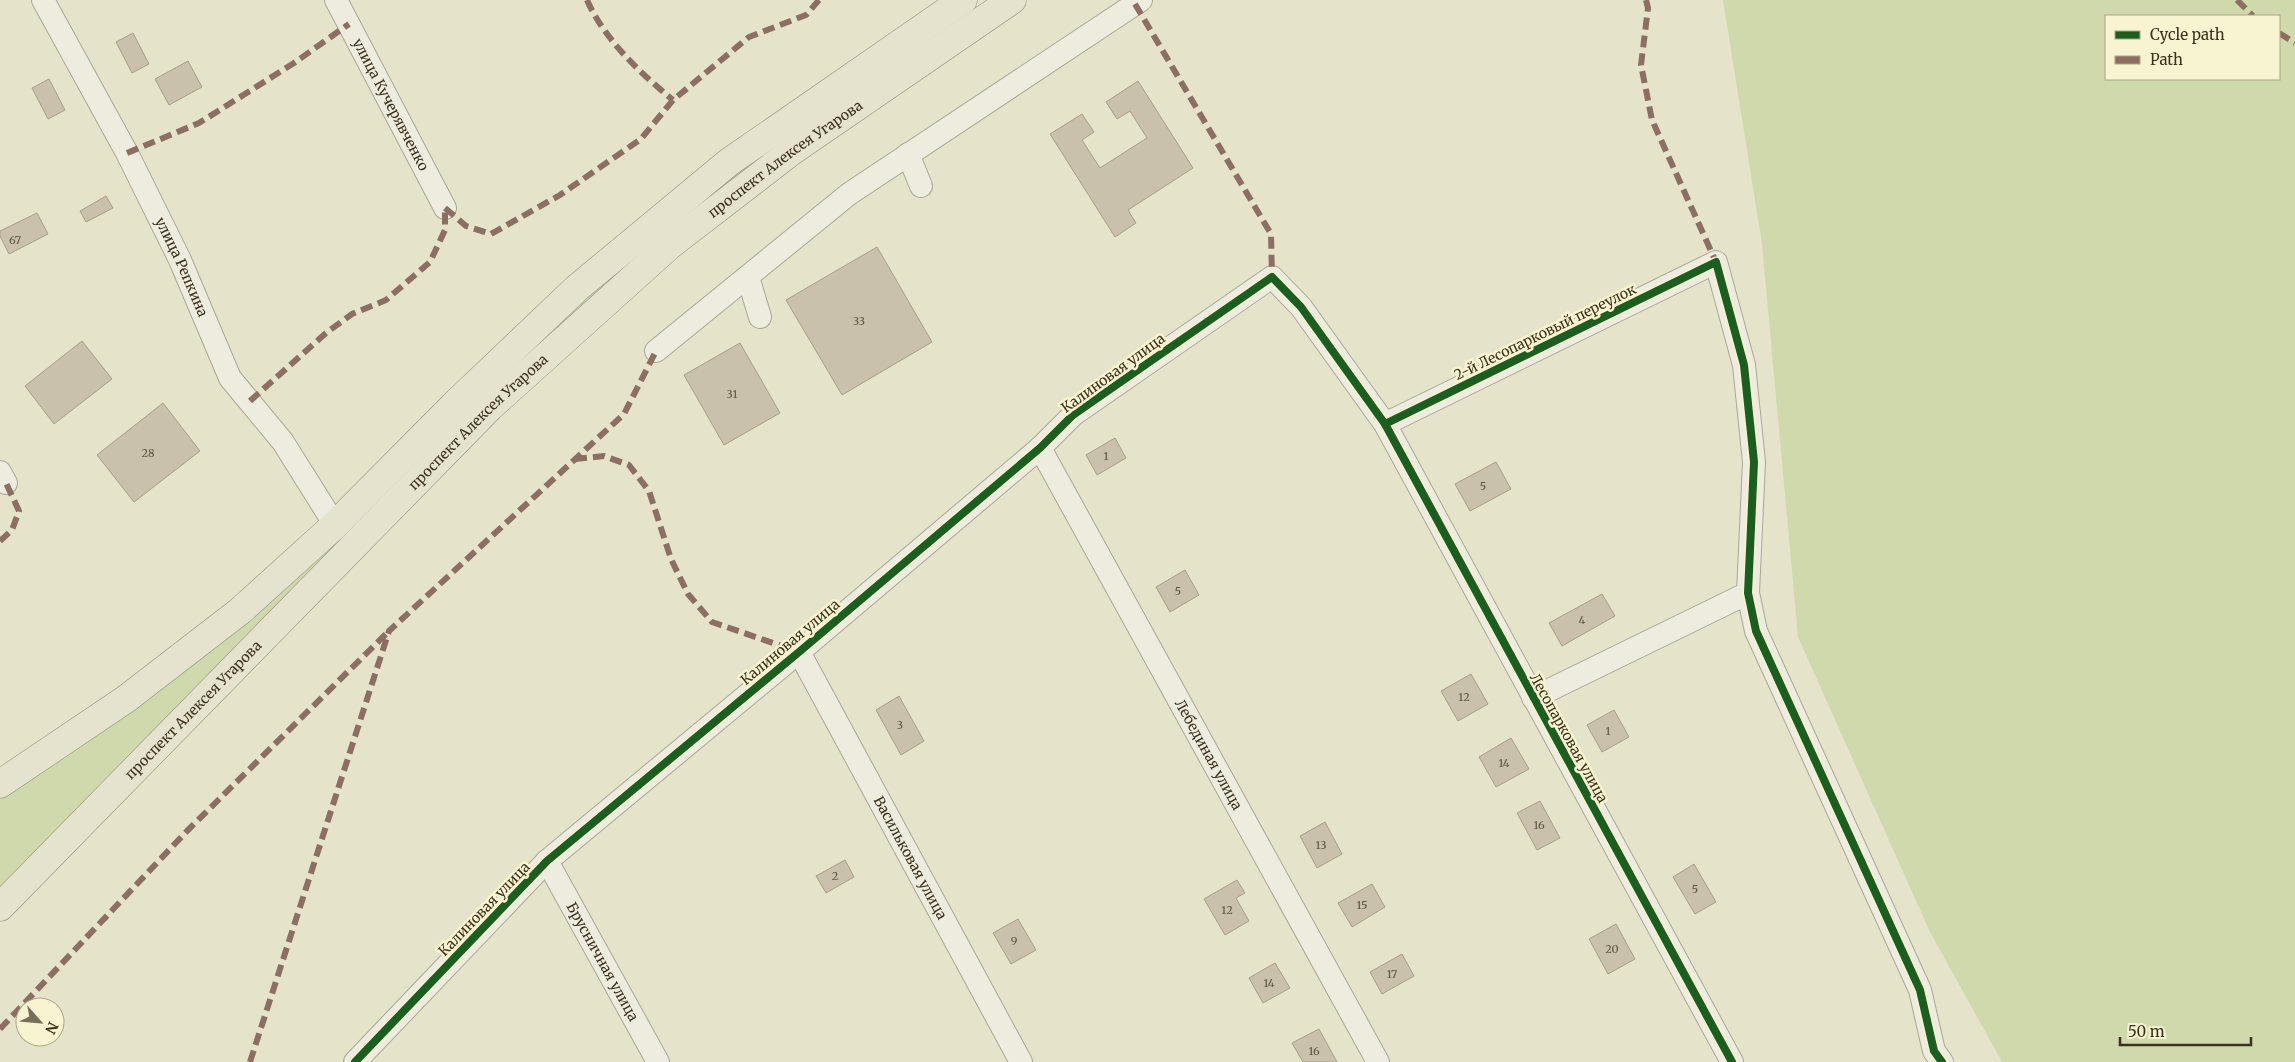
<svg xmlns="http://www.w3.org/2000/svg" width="2295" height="1062" font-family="Merriweather,serif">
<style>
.green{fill:#d0d9ac;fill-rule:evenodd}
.building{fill:#cac1ac;stroke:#a69e8a}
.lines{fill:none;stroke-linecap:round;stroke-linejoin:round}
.minor-casing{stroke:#aba695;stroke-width:24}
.major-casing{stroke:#908c7b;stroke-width:29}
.minor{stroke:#edecde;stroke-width:22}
.major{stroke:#e5e2ce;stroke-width:28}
.quiet{stroke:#8d6e63;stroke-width:6;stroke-dasharray:12 6;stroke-linecap:butt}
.cycleway-casing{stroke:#f8f3d0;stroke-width:11}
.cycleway{stroke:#1b5e20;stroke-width:8}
.labels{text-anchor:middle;stroke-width:5;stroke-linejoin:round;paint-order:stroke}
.number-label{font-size:11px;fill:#5e5440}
.street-label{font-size:14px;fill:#3a301c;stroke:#f8f3d0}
</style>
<rect width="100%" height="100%" fill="#e6e3cb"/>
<!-- green -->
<g class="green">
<path d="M1723,0h572v1062h-293l-72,-130 -132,-295 -36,-393zM2106,16h173v63h-173z"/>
<path d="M881,68l-161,126 -720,701v-101l470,-391 150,-138 151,-119z"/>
</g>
<!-- building -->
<g class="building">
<path d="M133,33l16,31 -17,9 -16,-31z"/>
<path d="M188,61l14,26 -33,18 -14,-26z"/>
<path d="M49,79l16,31 -17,9 -16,-31z"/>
<path d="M1138,81l55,87 -65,42 8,13 -21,14 -65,-103 32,-20 12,18 -12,8 18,28 47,-30 -17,-27 -13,8 -11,-17z"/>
<path d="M106,196l7,12 -27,14 -6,-11z"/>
<path d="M37,213l11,21 -39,20 -9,-18v-5z"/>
<path d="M877,247l55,95 -90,53 -56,-95z"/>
<path d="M82,341l30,38 -58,45 -29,-38z"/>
<path d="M740,343l40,70 -56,32 -40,-70z"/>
<path d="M163,403l37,48 -66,51 -37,-47z"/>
<path d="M1115,438l11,20 -29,17 -11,-20z"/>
<path d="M1496,462l15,27 -41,22 -15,-27z"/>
<path d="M1185,570l14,25 -29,17 -14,-25z"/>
<path d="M1602,594l13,22 -53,30 -13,-23z"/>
<path d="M1471,674l17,30 -30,17 -17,-30z"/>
<path d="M899,696l25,45 -23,14 -25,-45z"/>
<path d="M1614,710l15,27 -27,15 -15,-27z"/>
<path d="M1511,738l18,31 -33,18 -17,-30z"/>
<path d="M1540,801l20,37 -23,12 -20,-37z"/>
<path d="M1325,822l17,32 -25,14 -17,-32z"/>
<path d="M845,860l9,17 -28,16 -10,-17z"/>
<path d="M1694,864l22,38 -21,12 -22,-37z"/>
<path d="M1237,880l8,13 -9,5 13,23 -24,14 -21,-36z"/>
<path d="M1372,884l13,23 -33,20 -14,-24z"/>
<path d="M1018,919l18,31 -25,14 -18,-31z"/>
<path d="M1616,924l19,35 -27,15 -19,-35z"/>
<path d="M1402,954l12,22 -32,18 -12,-22z"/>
<path d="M1275,963l15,25 -27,15 -14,-25z"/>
<path d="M1319,1029l18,33h-34l-11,-19z"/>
</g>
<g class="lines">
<!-- minor casing -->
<g class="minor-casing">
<g id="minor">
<path id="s1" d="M43,0l84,153 53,107 50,118 53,64 52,83"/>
<path id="s2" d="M336,0l109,208"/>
<path d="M908,154l13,32"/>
<path d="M748,277l12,40"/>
<path d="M656,351l193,-157 292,-194"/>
<path d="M1385,424l331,-162 28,103 10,97 -6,131 8,38 164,359 14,61 8,11"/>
<path id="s3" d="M1040,448l338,614"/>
<path d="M0,472l6,11"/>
<path id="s4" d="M799,652l222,410"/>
<path d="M1533,698l215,-105"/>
<path id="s5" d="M547,861l111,201"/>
<path d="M355,1062l192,-201 252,-209 241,-204 33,-33 199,-138 29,30 84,117 347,638"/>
</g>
</g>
<!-- major casing -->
<g class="major-casing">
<g id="major">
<path d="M0,784l126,-85 114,-88 95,-86 119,-120 123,-117 152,-126 234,-162"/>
<path id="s6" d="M0,907l490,-500 180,-162 122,-94 220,-151"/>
</g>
</g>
<!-- minor -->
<use href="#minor" class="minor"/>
<!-- major -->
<use href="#major" class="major"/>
<!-- quiet -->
<g class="quiet">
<path d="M587,0c17,39 53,73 86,100"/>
<path d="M1646,0l2,8 -7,57 11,55 64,142"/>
<path d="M2237,0l16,16"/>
<path d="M1135,4l136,230 1,43"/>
<path d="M2279,33l16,10"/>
<path d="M127,153l72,-30 95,-60 55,-39"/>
<path d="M445,208l21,18 25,8 69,-39 81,-56 32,-39 76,-63 57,-22 13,-15"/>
<path d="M250,401l76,-68 26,-19 34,-14 44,-38 15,-32v-22"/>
<path d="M575,459l29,-3 25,9 20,26 22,68 17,35 24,28 87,30"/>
<path d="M0,541l12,-11 7,-19 -13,-28"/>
<path d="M0,1029l187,-198 200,-198"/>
<path d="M250,1062l139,-431 235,-217 32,-63"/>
</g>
<!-- cycleway casing -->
<g class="cycleway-casing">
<g id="cycleway">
<path d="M1385,424l331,-162 28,103 10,97 -6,131 8,38 164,359 14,61 8,11"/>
<path d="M355,1062l192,-201 252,-209 241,-204 33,-33 199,-138 29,30 84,117 347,638"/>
</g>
</g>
<!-- cycleway -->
<use href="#cycleway" class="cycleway"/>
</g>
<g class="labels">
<!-- number labels -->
<g class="number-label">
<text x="15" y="244">67</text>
<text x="859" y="325">33</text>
<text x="732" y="398">31</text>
<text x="148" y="457">28</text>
<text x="1106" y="460">1</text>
<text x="1483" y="490">5</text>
<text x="1178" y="595">5</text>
<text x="1582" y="624">4</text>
<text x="1464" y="701">12</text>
<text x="900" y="729">3</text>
<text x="1608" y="735">1</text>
<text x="1504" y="767">14</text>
<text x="1539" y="829">16</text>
<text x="1321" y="849">13</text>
<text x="835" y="880">2</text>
<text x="1695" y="893">5</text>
<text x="1362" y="909">15</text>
<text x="1227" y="914">12</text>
<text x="1014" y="945">9</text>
<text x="1612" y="953">20</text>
<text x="1392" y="978">17</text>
<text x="1269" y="987">14</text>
<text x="1314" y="1055">16</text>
</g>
<!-- street labels -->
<g class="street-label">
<text dy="5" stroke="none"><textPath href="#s2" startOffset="118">улица Кучерявченко</textPath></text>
<text dy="5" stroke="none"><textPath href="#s6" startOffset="1086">проспект Алексея Угарова</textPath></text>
<text dy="5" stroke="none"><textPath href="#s1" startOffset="301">улица Репкина</textPath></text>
<text transform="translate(1545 332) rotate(-26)" y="5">2-й Лесопарковый переулок</text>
<text transform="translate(1113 373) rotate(-36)" y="5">Калиновая улица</text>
<text dy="5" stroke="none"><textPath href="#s6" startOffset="681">проспект Алексея Угарова</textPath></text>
<text transform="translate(790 642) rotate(-40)" y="5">Калиновая улица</text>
<text dy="5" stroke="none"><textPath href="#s6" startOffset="276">проспект Алексея Угарова</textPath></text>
<text transform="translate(1569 738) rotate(61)" y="5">Лесопарковая улица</text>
<text dy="5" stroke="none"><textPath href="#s3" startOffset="350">Лебединая улица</textPath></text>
<text dy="5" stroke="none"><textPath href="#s4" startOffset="234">Васильковая улица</textPath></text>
<text transform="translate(484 909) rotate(-46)" y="5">Калиновая улица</text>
<text dy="5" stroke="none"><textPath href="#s5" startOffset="115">Брусничная улица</textPath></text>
</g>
</g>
<!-- legend -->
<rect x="2105" y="15" width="175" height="65" fill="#f8f3d0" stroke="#aca588"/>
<rect x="2115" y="31" width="25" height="8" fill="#1b5e20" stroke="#aca588"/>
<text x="2150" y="40" font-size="15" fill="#3a301c">Cycle path</text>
<rect x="2115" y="56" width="25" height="8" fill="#8d6e63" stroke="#aca588"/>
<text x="2150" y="65" font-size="15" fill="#3a301c">Path</text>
<!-- north arrow -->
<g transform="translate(40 1022) rotate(117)"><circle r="24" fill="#f8f3d0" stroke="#aca588"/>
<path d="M0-4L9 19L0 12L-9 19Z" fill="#766f59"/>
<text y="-8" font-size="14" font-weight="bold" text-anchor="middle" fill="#3a301c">N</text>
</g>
<!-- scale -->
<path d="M2120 1037v8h131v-8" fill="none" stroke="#3a301c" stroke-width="2.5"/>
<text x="2128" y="1037" font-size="15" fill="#3a301c" stroke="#f8f3d0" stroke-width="4" paint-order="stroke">50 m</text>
</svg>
